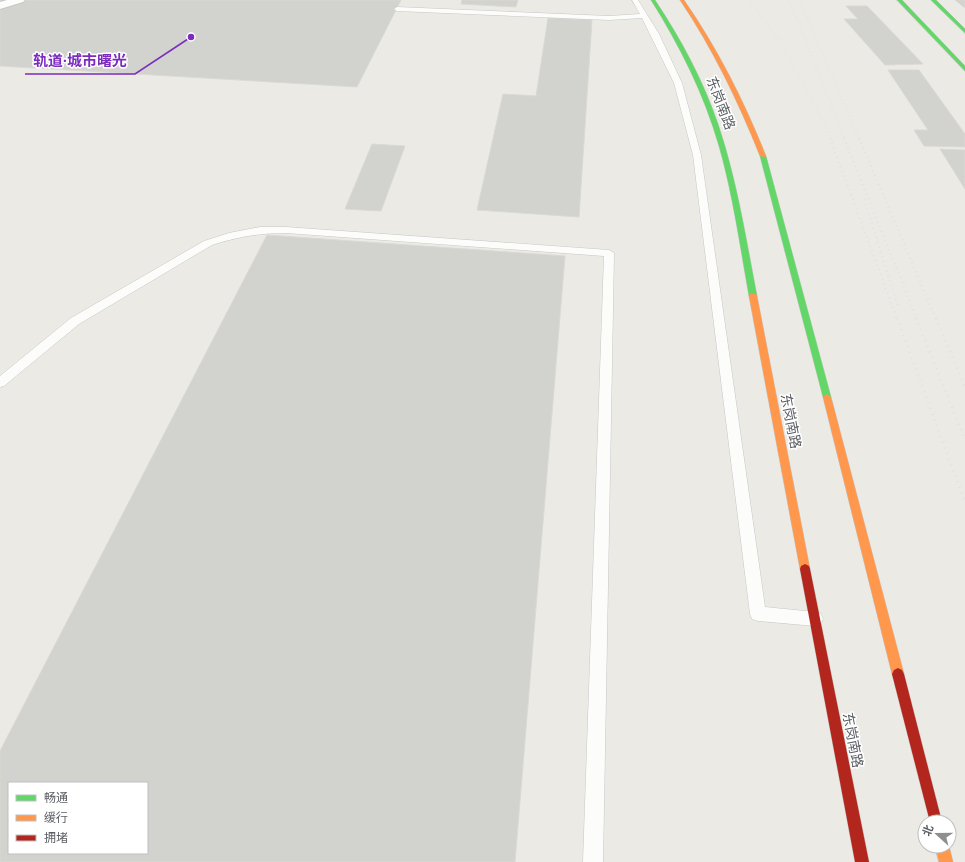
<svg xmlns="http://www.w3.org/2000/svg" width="965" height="862" font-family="'DM Sans','Noto Sans SC',sans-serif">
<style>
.building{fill:#d2d2cf;stroke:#dad9d4;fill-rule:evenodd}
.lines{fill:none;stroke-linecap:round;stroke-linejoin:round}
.lane-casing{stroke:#c7c7c7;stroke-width:1}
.street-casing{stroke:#c7c7c7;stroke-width:2}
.fast-casing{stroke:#c7c7c5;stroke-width:1}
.slow-casing{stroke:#c7c7c5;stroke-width:1}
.jam-casing{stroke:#c7c7c5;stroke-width:1}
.lane{fill:#fcfcfb;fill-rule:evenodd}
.street{fill:#fcfcfb;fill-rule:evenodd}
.fast{fill:#63d668;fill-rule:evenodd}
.slow{fill:#ff974d;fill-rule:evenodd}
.jam{fill:#b3261e;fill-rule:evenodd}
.rail-far2{stroke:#e2e2e2;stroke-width:2;stroke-dasharray:0.5 3;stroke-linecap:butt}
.rail-far1{stroke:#e2e2e2;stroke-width:2.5;stroke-dasharray:1 4;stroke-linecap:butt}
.rail{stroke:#e2e2e2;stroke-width:3;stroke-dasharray:1 5;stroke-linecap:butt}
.labels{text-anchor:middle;stroke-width:3;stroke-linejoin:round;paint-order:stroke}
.street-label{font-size:14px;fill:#5b5e63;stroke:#fff}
.leader{fill:none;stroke:#7b2cbf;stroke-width:1.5}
.callout-dot{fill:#7b2cbf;stroke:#fff;stroke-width:1.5}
.callout-label{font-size:15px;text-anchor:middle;font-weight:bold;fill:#7b2cbf;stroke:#fff;stroke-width:3;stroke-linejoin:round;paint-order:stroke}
</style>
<rect width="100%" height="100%" fill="#ebeae5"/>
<!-- building -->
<g class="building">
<path d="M0,0h401l-44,87 -357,-21z"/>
<path d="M462,0h56l-2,7 -55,-3z"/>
<path d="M955,0h10v8z"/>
<path d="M846,6h21l56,58 -38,1 -41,-46h14z"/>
<path d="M548,18l44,2 -13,197 -102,-7 26,-116 33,2z"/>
<path d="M888,70h31l46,64v13l-41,-1 -10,-16h14z"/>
<path d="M372,144l33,2 -24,65 -36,-2z"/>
<path d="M940,149l25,1v39z"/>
<path d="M267,235l298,21 -50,606h-515v-111zM9,783h138v70h-138z"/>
</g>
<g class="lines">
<!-- lane casing -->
<g class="lane-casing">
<g id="lane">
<path d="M632,0h6l21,34 23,49 19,72 64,452 50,5 6,2 2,5 -2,5 -6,2 -57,-5 -6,-2 -2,-5 -57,-459 -19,-72 -32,-65 -33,2 -212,-9 -3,-2 3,-2 212,9 31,-2z"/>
<path d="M260,227h26l323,23 5,3 -11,609h-20l21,-606 -318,-23c-27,0 -49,4 -74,12l-133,79 -75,62 -4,1v-11l71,-58 133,-77 25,-8z"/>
</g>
</g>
<!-- street casing -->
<g class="street-casing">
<path id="street" d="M7,0h18l-2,2 -23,7v-7z"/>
</g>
<!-- fast casing -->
<g class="fast-casing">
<g id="fast">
<path d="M651,0h4c26,39 48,80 63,124 19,56 28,115 39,172l-1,2h-6l-1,-2c-9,-50 -16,-101 -30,-150 -15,-52 -39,-100 -68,-146z"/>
<path d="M897,0h5l63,66v5z"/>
<path d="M931,0h5l29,29v4z"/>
<path d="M761,155l5,1 65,241 -4,3 -4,-3 -63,-241z"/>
</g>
</g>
<!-- slow casing -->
<g class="slow-casing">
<g id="slow">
<path d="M680,0h4c34,49 60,101 82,156l-1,1 -5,-1c-22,-55 -47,-107 -80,-156z"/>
<path d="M750,294h6l1,2 53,273 -1,3 -4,2 -4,-2 -1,-3 -51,-273z"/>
<path d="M827,394l4,3 73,277 -2,4 -4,2 -4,-2 -2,-4 -69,-277z"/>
<path d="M935,846h14l4,16h-14z"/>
</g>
</g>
<!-- jam casing -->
<g class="jam-casing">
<g id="jam">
<path d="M805,564l4,2 1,3 59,293h-14l-55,-293 1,-3z"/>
<path d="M898,668l4,2 2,4 38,148h-12l-38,-148 2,-4z"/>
</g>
</g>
<!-- lane -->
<use href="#lane" class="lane"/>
<!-- street -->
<use href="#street" class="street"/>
<!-- fast -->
<use href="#fast" class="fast"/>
<!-- slow -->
<use href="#slow" class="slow"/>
<!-- jam -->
<use href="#jam" class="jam"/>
<!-- rail-far2 -->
<g class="rail-far2">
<path d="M749,0l33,44 43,81 5,14"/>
<path d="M789,0l56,139"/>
<path d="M800,0l59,139"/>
</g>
<!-- rail-far1 -->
<g class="rail-far1">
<path d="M830,138l67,181"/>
<path d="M844,138l73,181"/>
<path d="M859,138l77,181"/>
<path d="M864,199l34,107"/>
</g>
<!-- rail -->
<g class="rail">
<path d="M897,318l68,184"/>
<path d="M916,318l49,122"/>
<path d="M936,318l29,69"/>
</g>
</g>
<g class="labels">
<!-- street labels -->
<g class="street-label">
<text transform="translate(721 103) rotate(69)" y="5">东岗南路</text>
<text transform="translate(791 421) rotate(79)" y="5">东岗南路</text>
<text transform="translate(853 740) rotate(79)" y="5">东岗南路</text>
</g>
</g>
<!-- callouts -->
<path class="leader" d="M191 37L135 74H25"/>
<circle class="callout-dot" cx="191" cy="37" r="4"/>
<g class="callout-label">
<text x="80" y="66">轨道·城市曙光</text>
</g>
<!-- legend -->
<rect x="8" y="782" width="140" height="72" fill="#ffffff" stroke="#bdbfc1"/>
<rect x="16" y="795" width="20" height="6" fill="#63d668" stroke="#bdbfc1"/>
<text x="44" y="802" font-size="12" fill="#5b5e63">畅通</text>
<rect x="16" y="815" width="20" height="6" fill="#ff974d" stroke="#bdbfc1"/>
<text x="44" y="822" font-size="12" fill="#5b5e63">缓行</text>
<rect x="16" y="835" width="20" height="6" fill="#b3261e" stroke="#bdbfc1"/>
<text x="44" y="842" font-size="12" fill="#5b5e63">拥堵</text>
<!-- north arrow -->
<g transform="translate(937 834) rotate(291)"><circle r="19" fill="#ffffff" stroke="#bdbfc1"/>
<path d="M0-3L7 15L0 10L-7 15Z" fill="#8d8f90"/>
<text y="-6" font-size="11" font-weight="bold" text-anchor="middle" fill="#5b5e63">北</text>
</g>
</svg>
